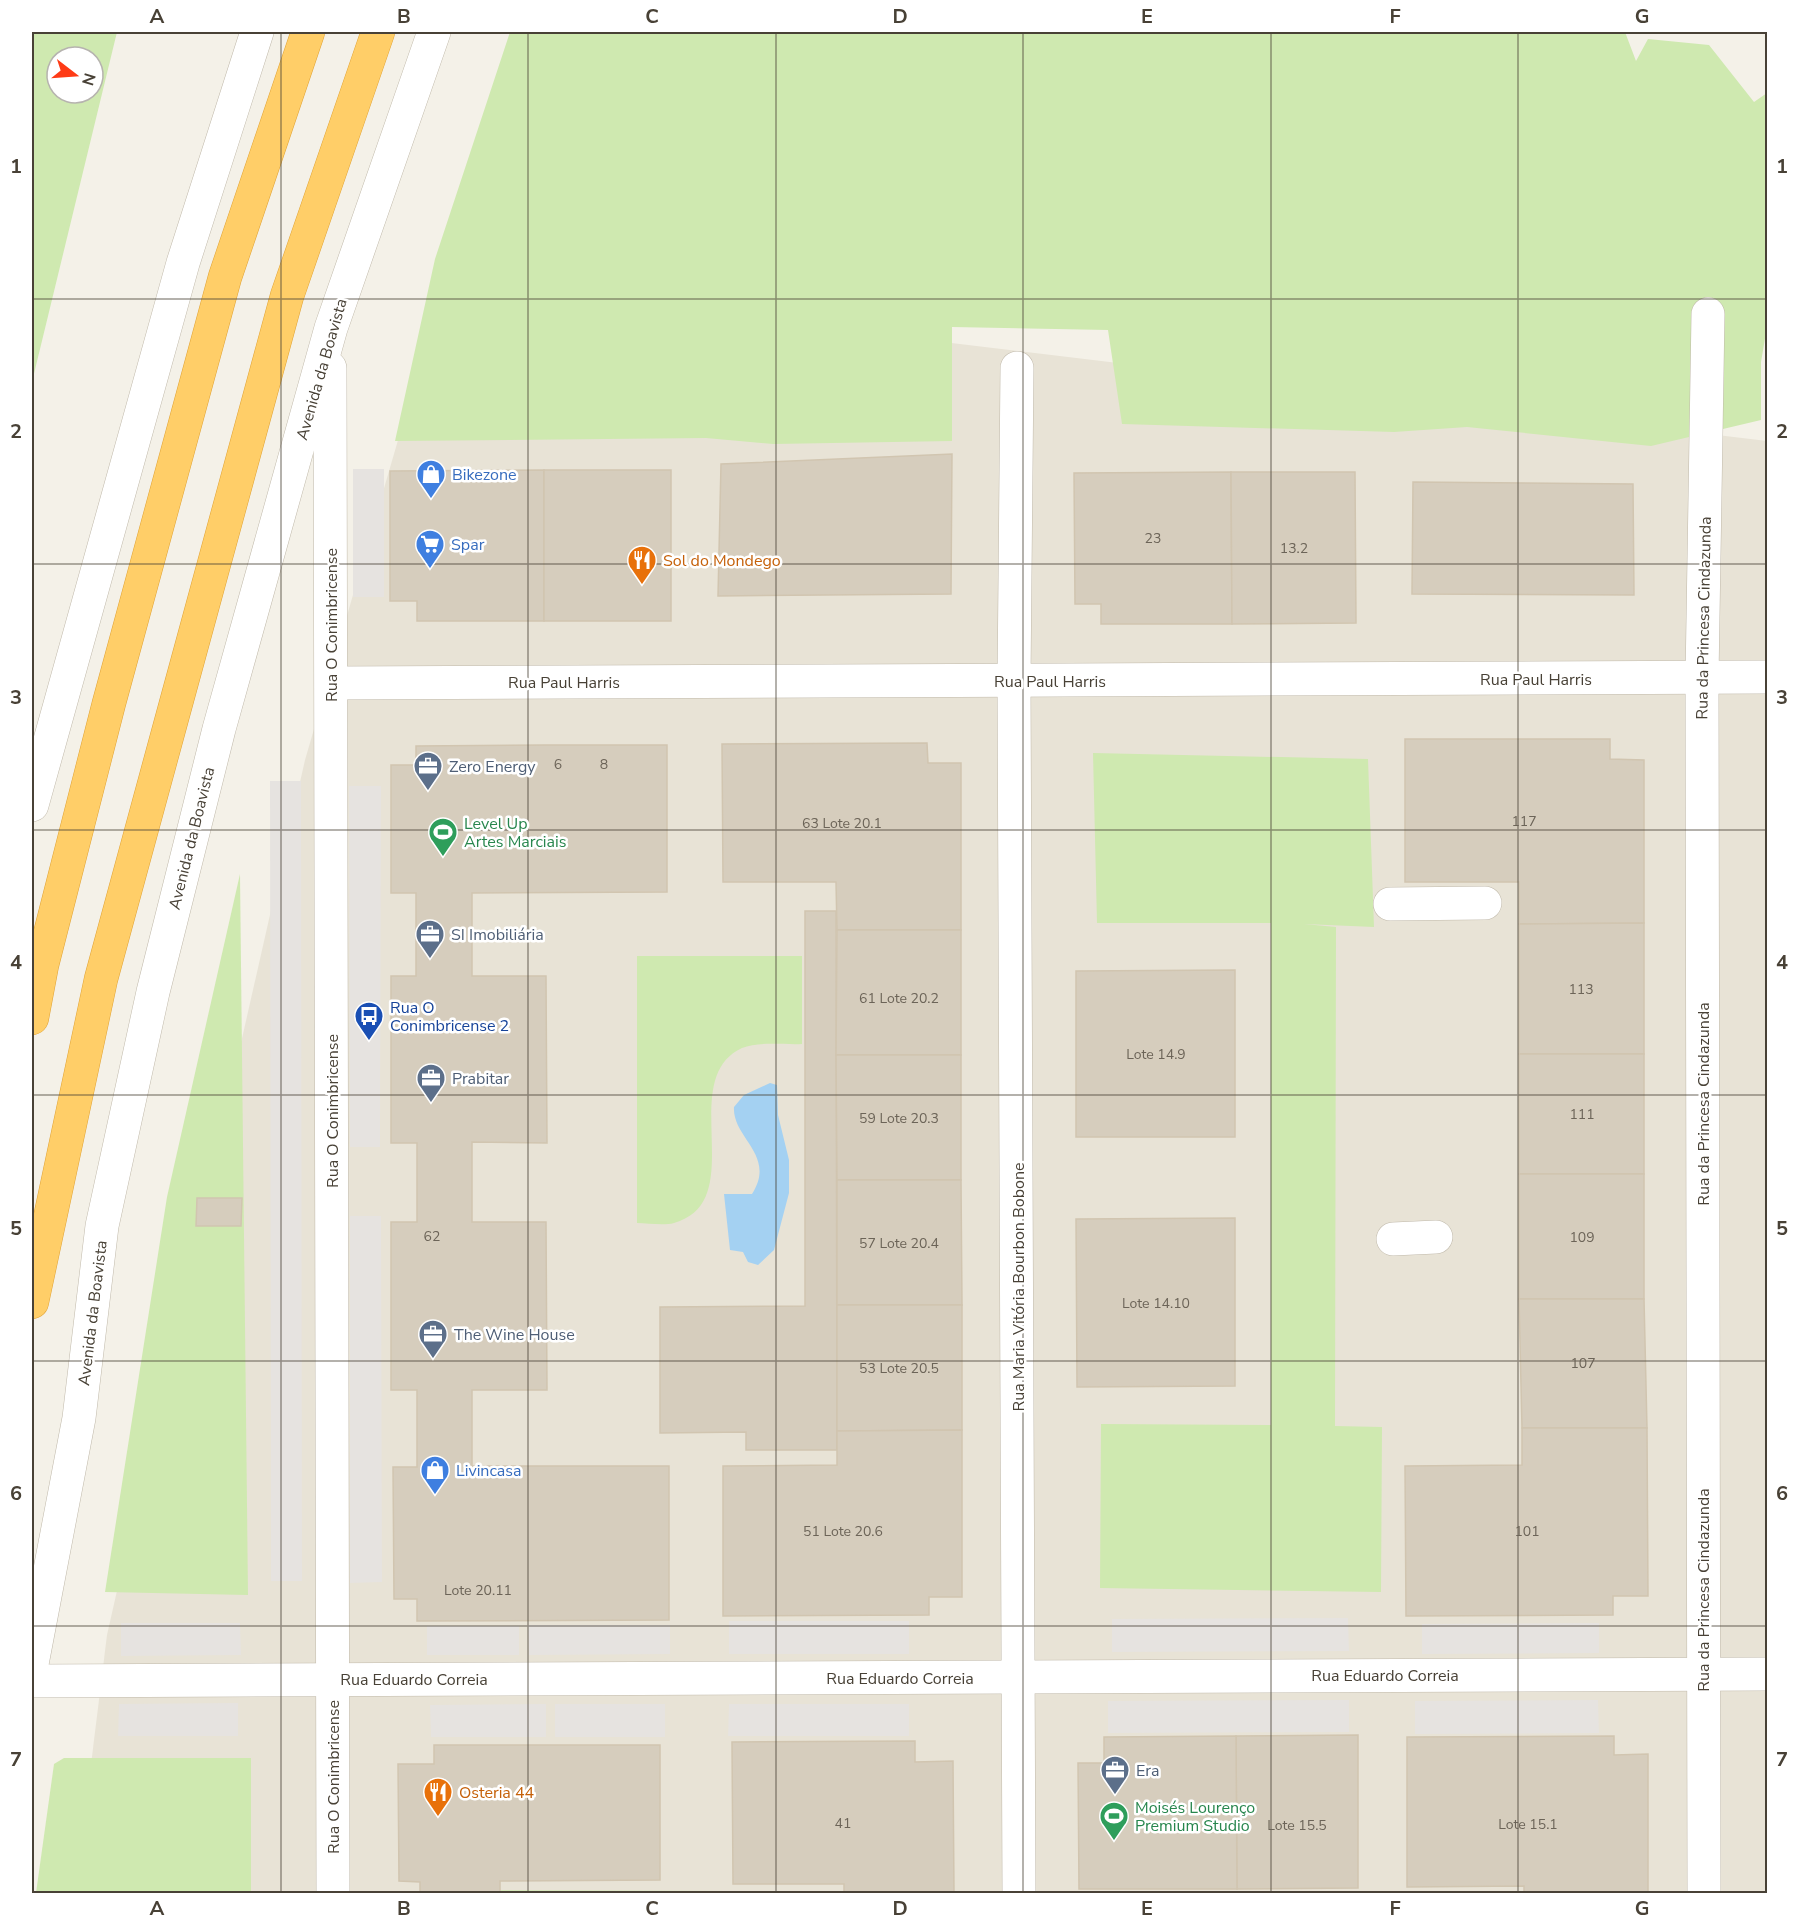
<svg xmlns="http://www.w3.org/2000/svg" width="1799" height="1925" font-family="'Nunito Sans',sans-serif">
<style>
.residential{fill:#e8e3d6}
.green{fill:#cfe9b0;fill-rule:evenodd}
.parking{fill:#e6e3e0}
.water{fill:#a4d1f2}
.building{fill:#d6cdbd;stroke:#d1c5b0;stroke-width:1.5}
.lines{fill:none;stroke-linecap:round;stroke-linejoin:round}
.minor-casing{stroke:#c0b9aa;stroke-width:34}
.highway-casing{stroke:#e0a336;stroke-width:34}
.minor{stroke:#fff;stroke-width:33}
.highway{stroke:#ffce68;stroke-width:33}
.grid{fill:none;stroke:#484136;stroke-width:1.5;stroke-opacity:0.55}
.labels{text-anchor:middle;stroke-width:5;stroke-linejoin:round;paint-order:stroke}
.number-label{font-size:14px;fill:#6c6458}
.street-label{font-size:16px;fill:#484136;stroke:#fff}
.shop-label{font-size:16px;fill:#366cbe;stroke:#fff;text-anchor:start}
.food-label{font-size:16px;fill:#c56008;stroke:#fff;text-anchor:start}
.service-label{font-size:16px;fill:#4e5e75;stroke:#fff;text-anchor:start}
.leisure-label{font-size:16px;fill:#27864d;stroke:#fff;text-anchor:start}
.transit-label{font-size:16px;fill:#164399;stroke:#fff;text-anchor:start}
.neatline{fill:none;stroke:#484136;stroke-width:2}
.grid-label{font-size:20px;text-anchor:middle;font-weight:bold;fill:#484136}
</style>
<rect width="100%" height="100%" fill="#f4f1e8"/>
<!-- residential -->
<path class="residential" d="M444,282l1323,159v1452l-1692,1 32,-259 198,-875z"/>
<!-- green -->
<g class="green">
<path d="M32,32h85l-85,350zM57,57h36v36h-36z"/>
<path d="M510,32h1115l11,29 12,-22 61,6 45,57 13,-9 1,228 -7,41v58l-110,26 -184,-19 -73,5 -272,-8 -14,-94 -156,-3v114l-179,3 -67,-6 -311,3 40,-182z"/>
<path d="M1093,753l275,6 6,168 -70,-3 32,3 -1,499 47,1 -1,165 -281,-4 1,-164 170,1v-502h-174z"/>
<path d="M240,874l8,721 -143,-3 62,-395z"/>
<path d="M637,956h165v88c-17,1 -44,-3 -60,4 -67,31 9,154 -68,175 -11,3 -26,0 -37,0z"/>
<path d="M64,1758h187v135h-215l18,-129z"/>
<path d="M428,1890l303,1v3h-303z"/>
</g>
<!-- parking -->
<g class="parking">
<rect x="353" y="469" width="31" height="128"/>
<path d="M270,781h31l1,800h-31z"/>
<path d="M349,786h32l-1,361h-30z"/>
<path d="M350,1216h31l1,366 -32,1z"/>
<path d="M1348,1618l1,33 -237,1v-33z"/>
<rect x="729" y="1621" width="180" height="33"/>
<path d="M121,1623h119l1,32 -120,1z"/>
<path d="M1599,1623v30l-177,1v-30z"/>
<path d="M528,1625h142v29l-141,1z"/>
<rect x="427" y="1626" width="92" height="29"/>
<path d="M1349,1700v32l-241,1v-32z"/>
<path d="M1598,1700l1,33 -184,1v-33z"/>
<path d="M238,1703v33h-120l1,-32z"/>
<path d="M546,1704v33h-115l-1,-32z"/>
<rect x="555" y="1704" width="110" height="33"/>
<path d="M729,1704h180v32h-181z"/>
</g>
<!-- water -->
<path class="water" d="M770,1083l7,2 1,30 11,45v33l-15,57 -16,15 -10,-3 -5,-10 -13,-2 -6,-56h28c25,-39 -20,-56 -18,-87l10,-12z"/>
<!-- building -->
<g class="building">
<path d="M952,454l-1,140 -233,2 3,-132z"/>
<path d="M544,470v151h-127v-20h-27v-130z"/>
<rect x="544" y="470" width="127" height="151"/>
<path d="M1231,472l1,152h-131v-20h-26l-1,-131z"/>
<path d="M1231,472h124l1,151 -124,1z"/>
<path d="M1413,482l220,2 1,111 -222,-1z"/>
<path d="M1405,739h205v20l34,1v163l-125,1v-42h-114z"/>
<path d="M927,743l1,20h33v167h-124l-1,-48h-113l-1,-138z"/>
<path d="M545,745h122v147l-195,1v83h74l1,167 -75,-1v80h74l1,168h-75v76h197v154l-252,1v-22h-23l-1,-132h24v-77h-26v-168h26v-79h-26v-167h25v-83h-25v-128h25v-19z"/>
<path d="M805,911h31l1,539h-91v-18l-86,1v-126l145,-1z"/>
<path d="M1644,923v131h-125v-130z"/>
<path d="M837,930h124v125h-125z"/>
<path d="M1235,970v167h-159v-166z"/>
<rect x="1519" y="1054" width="125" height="120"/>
<path d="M836,1055h125v125h-124z"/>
<rect x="1519" y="1174" width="125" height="125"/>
<path d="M837,1180h124l1,125h-125z"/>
<path d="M197,1198h45l-1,28h-45z"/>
<path d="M1235,1218v168l-158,1 -1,-168z"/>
<path d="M1519,1299h125l3,129h-125z"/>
<path d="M837,1305h125v125l-125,1z"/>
<path d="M1522,1428h125l1,168h-35v19l-207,1 -1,-150 117,-1z"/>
<path d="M962,1430v167h-33v18l-206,1v-150l114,-1v-34z"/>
<path d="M1358,1735v153l-121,1 -1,-153z"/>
<path d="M1236,1736l1,153h-158l-1,-126h26v-26z"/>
<path d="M1614,1736v19l34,-1v140h-124v-8l-117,1v-150z"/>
<path d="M915,1741v21l38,-1 1,133h-110v-10h-111l-1,-142z"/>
<path d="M434,1745h226v135l-160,1v13h-80v-12l-21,-1 -1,-117h36z"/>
</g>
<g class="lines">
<!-- minor casing -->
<g class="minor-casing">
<g id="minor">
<path d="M330,368l3,1526"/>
<path d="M1017,368l-3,313 5,1213"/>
<path d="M332,683l1436,-6"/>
<path d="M32,805l151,-542 74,-231"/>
<path d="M1390,904l95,-1"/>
<path d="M1393,1239l43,-2"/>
<path d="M32,1664l47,-246 23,-192 51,-234 66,-263 112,-401 103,-296"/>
<path d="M32,1681l1736,-7"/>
<path d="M1704,1894l-2,-1216 6,-364"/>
</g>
</g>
<!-- highway casing -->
<g class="highway-casing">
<g id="highway">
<path d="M32,1018l10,-53 67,-262 116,-426 83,-245"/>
<path d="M32,1302l69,-323 71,-261 115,-422 91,-264"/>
</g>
</g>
<!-- minor -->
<use href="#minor" class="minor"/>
<!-- highway -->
<use href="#highway" class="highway"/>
</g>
<!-- grid -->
<path class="grid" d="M281,32v1862M528,32v1862M776,32v1862M1023,32v1862M1271,32v1862M1518,32v1862M32,299h1736M32,564h1736M32,830h1736M32,1095h1736M32,1361h1736M32,1626h1736"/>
<!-- icons -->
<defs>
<g id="shop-pin" transform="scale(1.5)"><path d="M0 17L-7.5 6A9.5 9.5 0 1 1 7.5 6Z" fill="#3f7fe0" stroke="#fff"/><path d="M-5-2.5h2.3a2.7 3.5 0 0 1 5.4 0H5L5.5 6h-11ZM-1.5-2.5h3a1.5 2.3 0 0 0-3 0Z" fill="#fff"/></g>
<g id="supermarket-pin" transform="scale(1.5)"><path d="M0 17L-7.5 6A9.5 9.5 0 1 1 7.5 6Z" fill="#3f7fe0" stroke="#fff"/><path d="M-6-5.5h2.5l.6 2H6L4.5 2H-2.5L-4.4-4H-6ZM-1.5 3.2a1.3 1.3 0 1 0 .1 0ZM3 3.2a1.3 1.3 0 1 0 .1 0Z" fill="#fff"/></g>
<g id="restaurant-pin" transform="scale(1.5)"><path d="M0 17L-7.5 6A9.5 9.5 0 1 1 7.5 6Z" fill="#e8710a" stroke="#fff"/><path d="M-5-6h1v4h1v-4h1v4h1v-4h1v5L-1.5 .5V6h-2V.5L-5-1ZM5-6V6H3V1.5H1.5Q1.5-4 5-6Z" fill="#fff"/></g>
<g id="office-pin" transform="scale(1.5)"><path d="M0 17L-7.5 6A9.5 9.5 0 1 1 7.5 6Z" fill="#5c6f8a" stroke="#fff"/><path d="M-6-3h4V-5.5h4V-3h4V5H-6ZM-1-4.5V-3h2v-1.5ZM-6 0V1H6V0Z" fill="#fff"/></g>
<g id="stadium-pin" transform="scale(1.5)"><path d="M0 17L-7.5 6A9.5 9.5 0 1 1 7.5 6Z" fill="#2e9e5b" stroke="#fff"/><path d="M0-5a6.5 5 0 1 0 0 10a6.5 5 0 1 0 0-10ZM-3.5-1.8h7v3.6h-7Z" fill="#fff"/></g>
<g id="bus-pin" transform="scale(1.5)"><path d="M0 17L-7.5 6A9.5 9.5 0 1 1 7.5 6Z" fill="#1a4fb4" stroke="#fff"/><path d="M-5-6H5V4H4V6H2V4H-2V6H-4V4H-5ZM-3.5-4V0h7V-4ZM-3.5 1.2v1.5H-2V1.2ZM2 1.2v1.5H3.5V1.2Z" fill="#fff"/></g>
</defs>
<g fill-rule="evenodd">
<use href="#shop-pin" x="431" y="474"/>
<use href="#supermarket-pin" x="430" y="544"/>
<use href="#restaurant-pin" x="642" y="560"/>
<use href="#office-pin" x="428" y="766"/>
<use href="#stadium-pin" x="443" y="832"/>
<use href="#office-pin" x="430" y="934"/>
<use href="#bus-pin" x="369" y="1016"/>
<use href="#office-pin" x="431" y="1078"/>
<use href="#office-pin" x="433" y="1334"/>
<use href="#shop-pin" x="435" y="1470"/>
<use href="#office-pin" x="1115" y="1770"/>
<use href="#restaurant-pin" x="438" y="1792"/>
<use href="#stadium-pin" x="1114" y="1816"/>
</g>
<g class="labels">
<!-- number labels -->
<g class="number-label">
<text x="1153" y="543">23</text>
<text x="1294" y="553">13.2</text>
<text x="558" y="769">6</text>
<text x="604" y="769">8</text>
<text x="1524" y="826">117</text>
<text x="842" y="828">63 Lote 20.1</text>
<text x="1581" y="994">113</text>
<text x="899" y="1003">61 Lote 20.2</text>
<text x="1156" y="1059">Lote 14.9</text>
<text x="1582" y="1119">111</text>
<text x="899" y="1123">59 Lote 20.3</text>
<text x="432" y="1241">62</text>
<text x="1582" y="1242">109</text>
<text x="899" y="1248">57 Lote 20.4</text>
<text x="1156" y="1308">Lote 14.10</text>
<text x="1583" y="1368">107</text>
<text x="899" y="1373">53 Lote 20.5</text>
<text x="843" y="1536">51 Lote 20.6</text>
<text x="1527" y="1536">101</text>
<text x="478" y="1595">Lote 20.11</text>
<text x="843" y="1828">41</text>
<text x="1528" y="1829">Lote 15.1</text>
<text x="1297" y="1830">Lote 15.5</text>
</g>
<!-- street labels -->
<g class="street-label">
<text transform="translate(321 369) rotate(-74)" y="6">Avenida da Boavista</text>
<text transform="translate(1703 618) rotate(-89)" y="6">Rua da Princesa Cindazunda</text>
<text transform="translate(331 625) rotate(-90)" y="6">Rua O Conimbricense</text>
<text x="1536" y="685">Rua Paul Harris</text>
<text x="1050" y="687">Rua Paul Harris</text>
<text x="564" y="688">Rua Paul Harris</text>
<text transform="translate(191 838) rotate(-76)" y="6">Avenida da Boavista</text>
<text transform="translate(1703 1104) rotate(-90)" y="6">Rua da Princesa Cindazunda</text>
<text transform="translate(332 1111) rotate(-90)" y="6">Rua O Conimbricense</text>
<text transform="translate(1018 1287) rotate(-90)" y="6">Rua Maria Vitória Bourbon Bobone</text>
<text transform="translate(92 1313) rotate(-83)" y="6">Avenida da Boavista</text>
<text transform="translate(1703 1590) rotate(-90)" y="6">Rua da Princesa Cindazunda</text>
<text x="1385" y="1681">Rua Eduardo Correia</text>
<text x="900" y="1684">Rua Eduardo Correia</text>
<text x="414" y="1685">Rua Eduardo Correia</text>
<text transform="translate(333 1777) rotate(-90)" y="6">Rua O Conimbricense</text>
</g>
<!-- shop labels -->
<g class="shop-label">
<text x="452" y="480">Bikezone</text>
<text x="451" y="550">Spar</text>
<text x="456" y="1476">Livincasa</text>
</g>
<!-- food labels -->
<g class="food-label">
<text x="663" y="566">Sol do Mondego</text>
<text x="459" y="1798">Osteria 44</text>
</g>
<!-- service labels -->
<g class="service-label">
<text x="449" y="772">Zero Energy</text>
<text x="451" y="940">SI Imobiliária</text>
<text x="452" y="1084">Prabitar</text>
<text x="454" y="1340">The Wine House</text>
<text x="1136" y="1776">Era</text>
</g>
<!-- leisure labels -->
<g class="leisure-label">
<text x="464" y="829">Level Up<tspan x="464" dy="18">Artes Marciais</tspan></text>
<text x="1135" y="1813">Moisés Lourenço<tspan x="1135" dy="18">Premium Studio</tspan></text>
</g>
<!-- transit labels -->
<g class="transit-label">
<text x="390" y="1013">Rua O<tspan x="390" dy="18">Conimbricense 2</tspan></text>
</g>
</g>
<!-- border -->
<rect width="1799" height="1925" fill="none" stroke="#ffffff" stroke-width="66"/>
<!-- north arrow -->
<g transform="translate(75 75) rotate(107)"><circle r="28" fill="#ffffff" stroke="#b6b3af" stroke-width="1.5"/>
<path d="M0-4.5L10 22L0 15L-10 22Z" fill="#fe3b16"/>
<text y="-9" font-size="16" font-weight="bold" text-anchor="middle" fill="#484136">N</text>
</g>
<rect x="33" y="33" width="1733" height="1859" class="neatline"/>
<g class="grid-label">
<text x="157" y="23">A</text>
<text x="404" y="23">B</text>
<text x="652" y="23">C</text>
<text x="900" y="23">D</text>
<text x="1147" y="23">E</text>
<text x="1395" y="23">F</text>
<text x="1642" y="23">G</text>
<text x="16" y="173">1</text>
<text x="1782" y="173">1</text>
<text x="16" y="438">2</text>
<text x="1782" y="438">2</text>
<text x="16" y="704">3</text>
<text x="1782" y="704">3</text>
<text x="16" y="969">4</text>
<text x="1782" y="969">4</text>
<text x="16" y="1235">5</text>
<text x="1782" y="1235">5</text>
<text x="16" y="1500">6</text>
<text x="1782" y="1500">6</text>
<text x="16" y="1766">7</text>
<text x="1782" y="1766">7</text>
<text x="157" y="1915">A</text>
<text x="404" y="1915">B</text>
<text x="652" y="1915">C</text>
<text x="900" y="1915">D</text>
<text x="1147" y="1915">E</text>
<text x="1395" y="1915">F</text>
<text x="1642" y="1915">G</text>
</g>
</svg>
